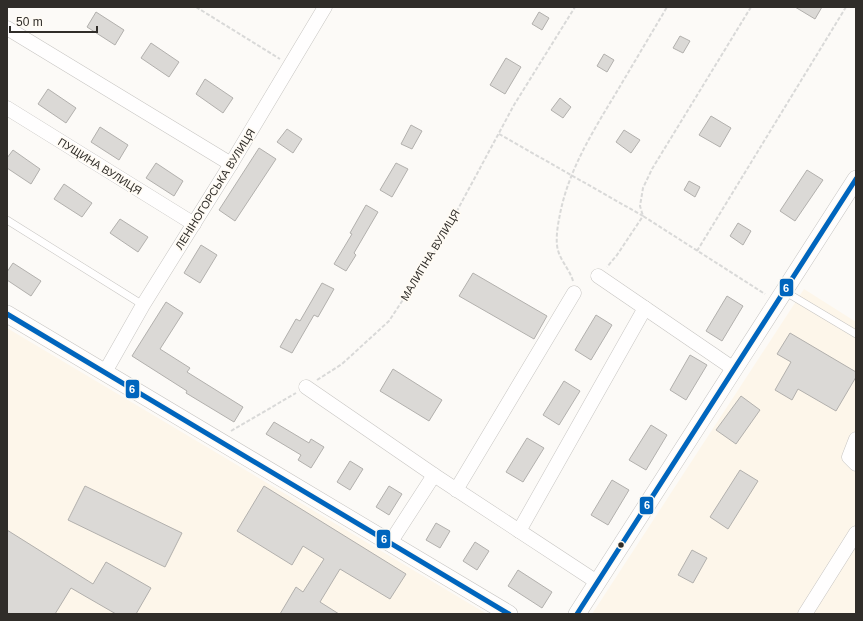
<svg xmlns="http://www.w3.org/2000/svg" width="863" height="621" font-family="Helvetica,sans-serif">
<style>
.built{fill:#fdf6ea}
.building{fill:#dbd9d6;stroke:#b2b0ad}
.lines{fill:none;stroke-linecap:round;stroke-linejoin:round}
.service-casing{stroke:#c7c5c2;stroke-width:8}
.minor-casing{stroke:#c7c5c2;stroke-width:15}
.tertiary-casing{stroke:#c7c5c2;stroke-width:18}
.path{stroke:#d9d9d8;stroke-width:2;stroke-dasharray:4 2;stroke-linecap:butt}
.service{stroke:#fffefe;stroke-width:7}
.minor{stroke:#fffefe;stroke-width:14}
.tertiary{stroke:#fffefe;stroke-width:17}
.bus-1-casing{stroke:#fffbf4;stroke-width:8}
.bus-1{stroke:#0065bd;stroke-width:5}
.bus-dot{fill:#302d29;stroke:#fffbf4;stroke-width:1.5}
.labels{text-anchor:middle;stroke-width:3.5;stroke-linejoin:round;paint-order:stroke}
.street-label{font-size:11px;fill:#302d29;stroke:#fffbf4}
.line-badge{stroke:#fffbf4;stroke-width:1.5}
.badge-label{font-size:11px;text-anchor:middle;font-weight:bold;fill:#fff}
</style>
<rect width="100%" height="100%" fill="#fcfaf7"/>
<!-- built -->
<g class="built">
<path d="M804,289l52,33v292h-264z"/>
<path d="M7,328l480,286h-480z"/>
</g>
<!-- building -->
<g class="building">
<path d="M795,7h27l-7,12z"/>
<path d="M96,12l28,18 -9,15 -28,-18z"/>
<path d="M539,12l10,6 -7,12 -10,-6z"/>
<path d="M680,36l10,5 -7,12 -10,-5z"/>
<path d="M151,43l28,19 -10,15 -28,-19z"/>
<path d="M604,54l10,6 -7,12 -10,-6z"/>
<path d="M506,58l15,9 -16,27 -15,-9z"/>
<path d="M205,79l28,19 -10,15 -27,-19z"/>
<path d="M48,89l28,19 -10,15 -28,-19z"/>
<path d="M560,98l11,9 -8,11 -12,-8z"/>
<path d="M711,116l20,12 -11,19 -21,-12z"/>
<path d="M411,125l11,6 -10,18 -11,-5z"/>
<path d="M100,127l28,18 -9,15 -28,-18z"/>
<path d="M287,129l15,10 -9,14 -16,-11z"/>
<path d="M624,130l16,10 -9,13 -15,-11z"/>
<path d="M259,148l17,11 -41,62 -16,-11z"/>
<path d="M13,150l27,19 -9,15 -24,-16v-10z"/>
<path d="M156,163l27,18 -9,15 -28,-18z"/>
<path d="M396,163l12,6 -16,28 -12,-7z"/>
<path d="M807,170l16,10 -28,41 -15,-10z"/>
<path d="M689,181l11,6 -5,10 -11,-7z"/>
<path d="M64,184l28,19 -10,14 -28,-18z"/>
<path d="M366,205l12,7 -24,41 2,2 -10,16 -12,-7 18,-30 -2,-1z"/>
<path d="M120,219l28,18 -10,15 -28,-19z"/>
<path d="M738,223l13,8 -8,14 -13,-9z"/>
<path d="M201,245l16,10 -17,28 -16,-10z"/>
<path d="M13,263l28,18 -10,15 -24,-16v-8z"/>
<path d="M473,273l74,43 -13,23 -75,-43z"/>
<path d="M322,283l12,6 -16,28 -4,-2 -22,38 -12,-6 16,-28 4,2z"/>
<path d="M727,296l16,10 -21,35 -16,-10z"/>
<path d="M166,302l17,11 -23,36 30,19 -3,4 56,35 -9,15 -48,-29 1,-2 -55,-35z"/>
<path d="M596,315l16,10 -21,35 -16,-10z"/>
<path d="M790,333l66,39v5l-20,34 -38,-22 -6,11 -17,-10 16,-28 -14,-8z"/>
<path d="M690,355l17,10 -21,35 -16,-10z"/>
<path d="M393,369l49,31 -13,21 -49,-30z"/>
<path d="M564,381l16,10 -21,34 -16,-10z"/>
<path d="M741,396l19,14 -24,34 -20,-14z"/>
<path d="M274,422l35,21 2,-4 13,8 -13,21 -13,-8 3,-5 -35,-21z"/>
<path d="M651,425l16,10 -21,35 -17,-10z"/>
<path d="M527,438l17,10 -21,34 -17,-10z"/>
<path d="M350,461l13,8 -13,21 -13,-8z"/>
<path d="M740,470l18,11 -30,48 -18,-12z"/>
<path d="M612,480l17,10 -21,35 -17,-10z"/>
<path d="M85,486l97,47 -17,34 -97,-47z"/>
<path d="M264,486l142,88 -16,25 -50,-30 -20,33 19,12h-59l16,-27 7,5 21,-33 -21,-13 -11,19 -55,-34z"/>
<path d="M389,486l13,8 -13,21 -13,-8z"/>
<path d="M436,523l14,8 -10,17 -14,-8z"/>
<path d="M7,530l86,54 13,-22 45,26 -15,26h-20l-45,-26 -16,26h-48z"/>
<path d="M475,542l14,9 -12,19 -14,-9z"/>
<path d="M692,550l15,8 -14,25 -15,-8z"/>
<path d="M518,570l34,22 -10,16 -34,-22z"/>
</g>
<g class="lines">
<!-- service casing -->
<g class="service-casing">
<g id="service">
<path d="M7,220l136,85"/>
<path d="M784,291l72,43"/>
</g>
</g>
<!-- minor casing -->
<g class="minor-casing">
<g id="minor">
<path d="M7,28l224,136"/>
<path d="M7,108l187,116"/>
<path d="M598,276l136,93"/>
<path d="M105,372l38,-67 88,-141 94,-157"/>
<path d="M306,387l128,88"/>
<path d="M856,439l-7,18 7,7"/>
<path d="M456,490l118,-197"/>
<path d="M519,531l126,-223"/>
<path d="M390,543l44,-68 163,107"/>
<path d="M805,614l51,-81"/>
</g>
</g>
<!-- tertiary casing -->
<g class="tertiary-casing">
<g id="tertiary">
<path d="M7,314l502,300"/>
<path d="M577,614l279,-435"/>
</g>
</g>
<!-- path -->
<g class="path">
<path d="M196,7l84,52"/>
<path d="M751,7l-99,162 -9,19 -3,18 3,10 122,78"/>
<path d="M499,134l144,82 -26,39 -10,12"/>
<path d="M697,251l149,-244"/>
<path d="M573,281c-4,-13 -15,-23 -16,-36 -1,-10 1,-21 3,-31 9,-46 35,-86 59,-126 16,-27 32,-54 48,-81"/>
<path d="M317,380l25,-16 47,-43 48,-73 77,-143 61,-98"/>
<path d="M231,431l65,-38"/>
</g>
<!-- service -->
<use href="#service" class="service"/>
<!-- minor -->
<use href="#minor" class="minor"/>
<!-- tertiary -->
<use href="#tertiary" class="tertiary"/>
<!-- bus-1 casing -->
<g class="bus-1-casing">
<g id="bus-1">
<path d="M7,314l502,300"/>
<path d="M577,614l279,-435"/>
</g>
</g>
<!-- bus-1 -->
<use href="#bus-1" class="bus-1"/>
</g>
<!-- markers -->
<circle class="bus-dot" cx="621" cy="545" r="3.5"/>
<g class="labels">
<!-- street labels -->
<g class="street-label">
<text transform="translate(100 166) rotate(32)" y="4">ПУЩИНА ВУЛИЦЯ</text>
<text transform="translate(215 189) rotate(-58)" y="4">ЛЕНІНОГОРСЬКА ВУЛИЦЯ</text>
<text transform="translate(430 255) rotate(-59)" y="4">МАЛИГІНА ВУЛИЦЯ</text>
</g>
</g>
<g class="line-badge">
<rect x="779" y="278" width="15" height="19" rx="4" fill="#0065bd"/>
<rect x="125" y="379" width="15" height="20" rx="4" fill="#0065bd"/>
<rect x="639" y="496" width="15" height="19" rx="4" fill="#0065bd"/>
<rect x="376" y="529" width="15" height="20" rx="4" fill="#0065bd"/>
</g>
<g class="badge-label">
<text x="786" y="292">6</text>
<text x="132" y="393">6</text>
<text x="647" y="509">6</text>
<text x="384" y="543">6</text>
</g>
<!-- border -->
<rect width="863" height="621" fill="none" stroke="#302d29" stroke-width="16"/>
<!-- scale -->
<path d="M10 26v6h87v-6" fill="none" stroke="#302d29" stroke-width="2"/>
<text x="16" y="26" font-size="12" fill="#302d29" stroke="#fffbf4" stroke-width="3" paint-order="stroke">50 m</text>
</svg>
